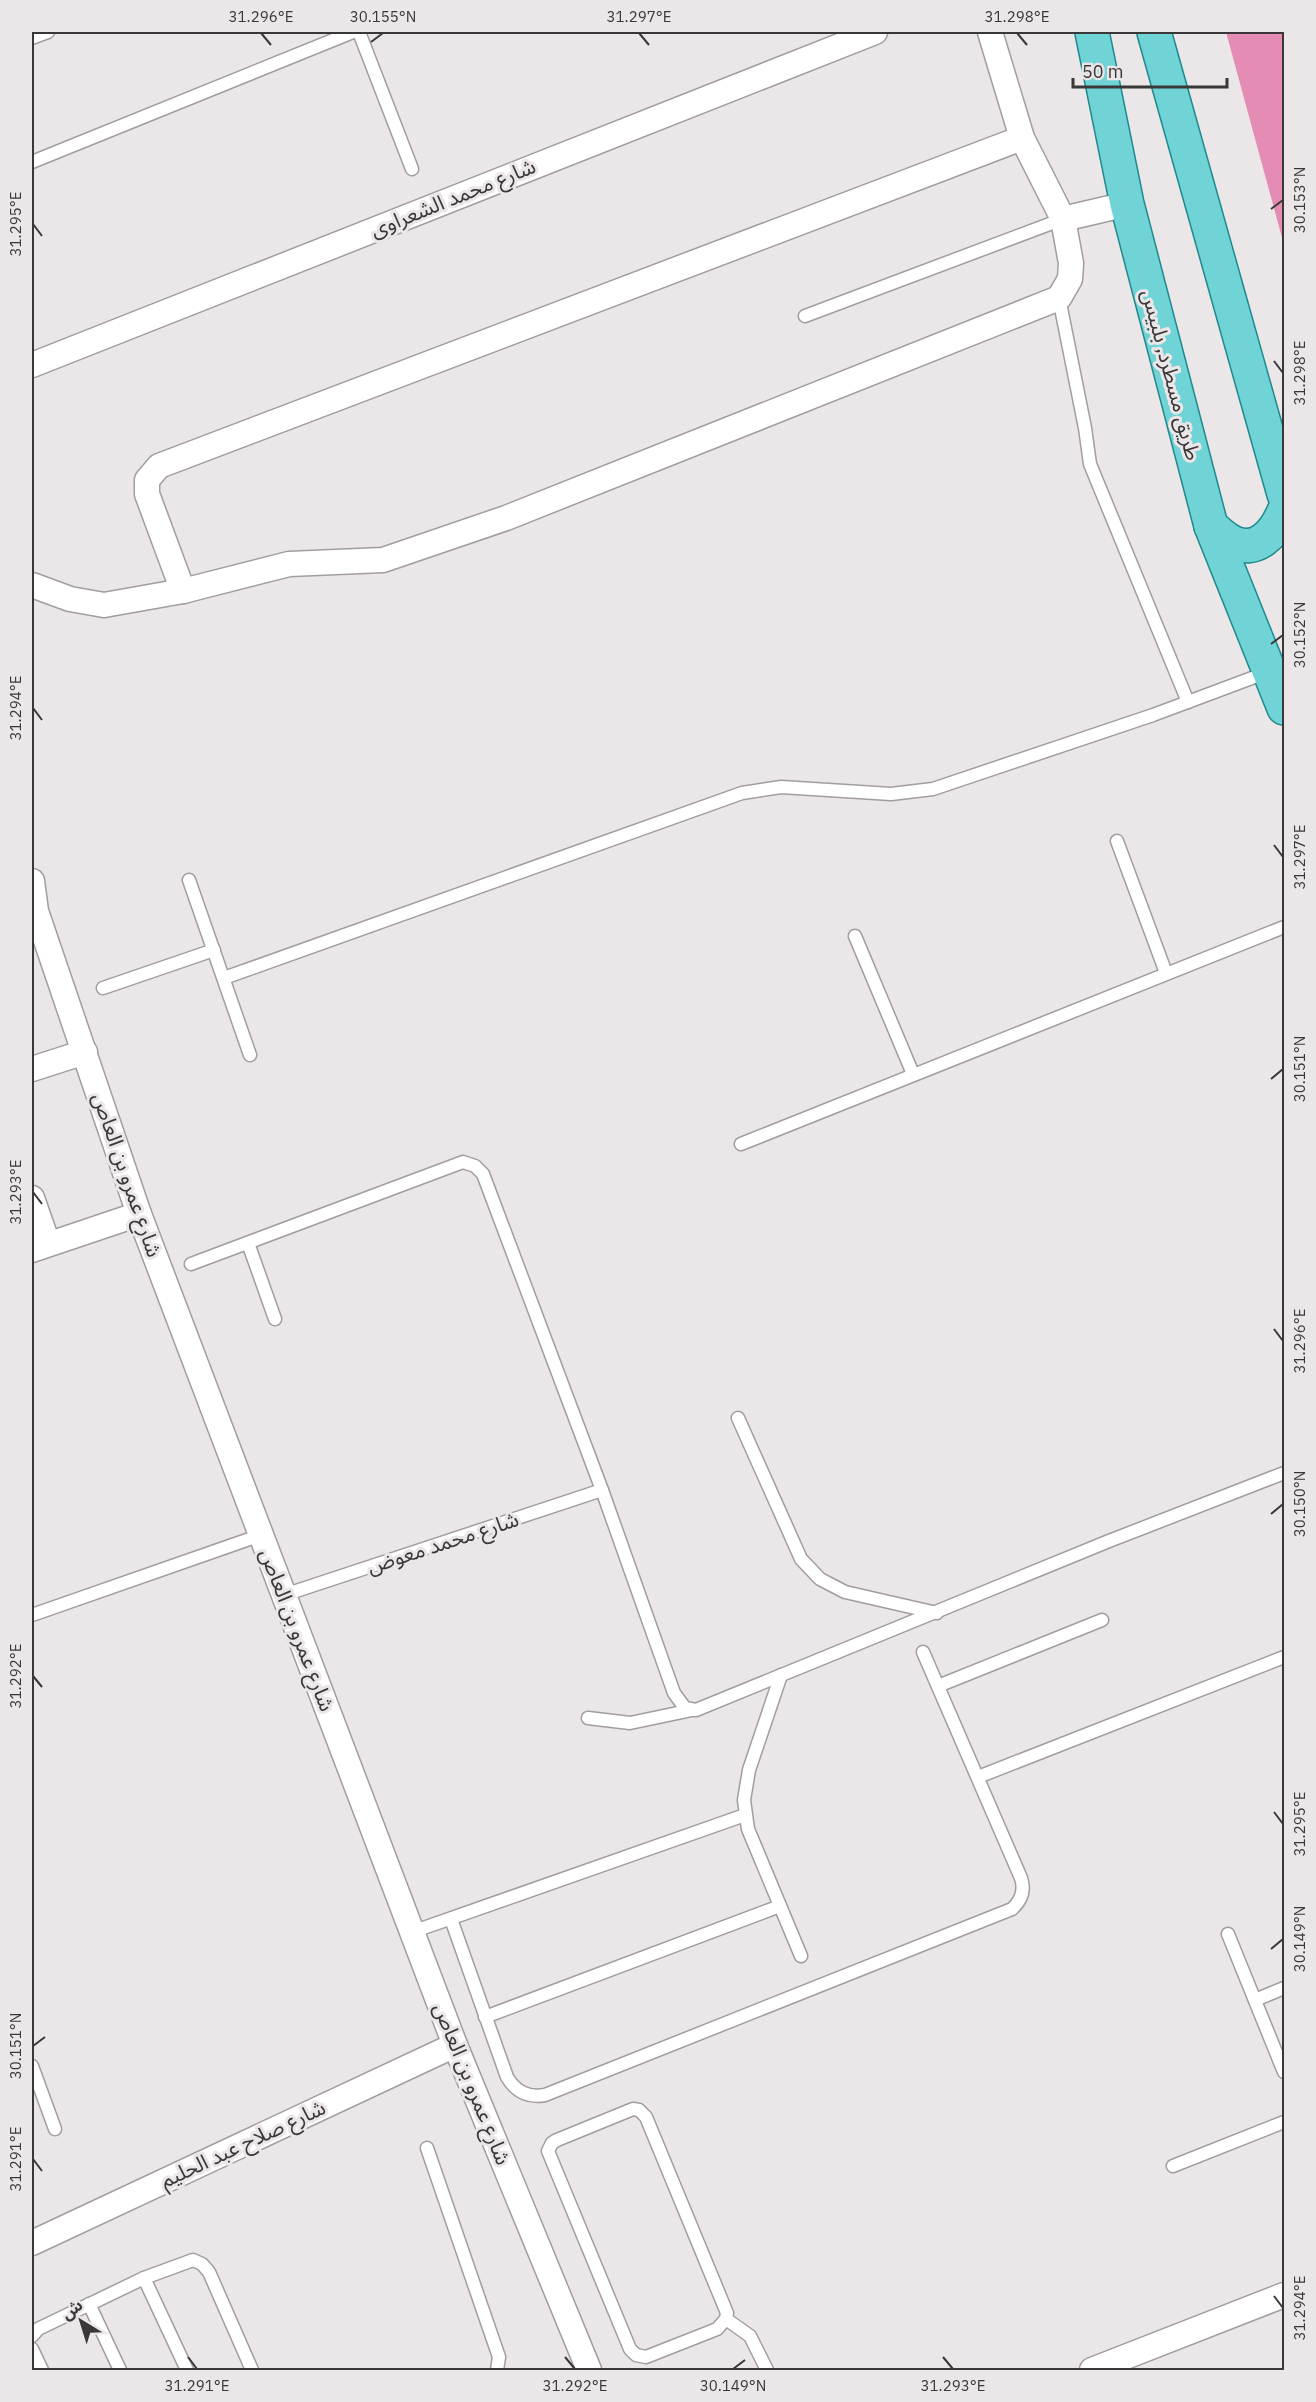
<svg xmlns="http://www.w3.org/2000/svg" width="1316" height="2402" font-family="'IBM Plex Sans','Noto Sans Arabic',sans-serif">
<style>
.water{fill:#e58cb5}
.lines{fill:none;stroke-linecap:round;stroke-linejoin:round}
.service-casing{stroke:#a29d9f;stroke-width:15}
.minor-casing{stroke:#a29d9f;stroke-width:27}
.primary-casing{stroke:#1e898c;stroke-width:36}
.service{stroke:#fff;stroke-width:12}
.minor{stroke:#fff;stroke-width:24}
.primary{stroke:#70d3d5;stroke-width:33}
.ticks{fill:none;stroke:#393738;stroke-width:2}
.labels{text-anchor:middle;stroke-width:6;stroke-linejoin:round;paint-order:stroke}
.street-label{font-size:21px;fill:#393738;stroke:#ebe6e8}
.neatline{fill:none;stroke:#393738;stroke-width:2}
.ticks-label{font-size:15px;text-anchor:middle;fill:#393738}
</style>
<rect width="100%" height="100%" fill="#ebe6e8"/>
<!-- water -->
<path class="water" d="M1226,32h58v213z"/>
<g class="lines">
<!-- service casing -->
<g class="service-casing">
<g id="service">
<path d="M359,32l53,137"/>
<path d="M32,38l16,-6"/>
<path d="M32,162l321,-130"/>
<path d="M1059,298l26,130 5,36 98,238"/>
<path d="M805,316l258,-97"/>
<path d="M1117,841l49,132"/>
<path d="M189,880l61,175"/>
<path d="M855,936l58,138"/>
<path d="M224,978l518,-185 39,-6 110,7 42,-5 220,-74 115,-43"/>
<path d="M103,988l111,-38"/>
<path d="M741,1144l543,-217"/>
<path d="M248,1243l27,76"/>
<path d="M191,1264l272,-102 12,4 8,8 119,316 72,203 11,15 11,2 413,-169 175,-68"/>
<path d="M738,1418l63,141 19,20 25,13 92,21"/>
<path d="M284,1595l318,-105"/>
<path d="M32,1615l229,-80"/>
<path d="M781,1675l-32,95 -5,30 4,29 53,127"/>
<path d="M938,1686l164,-66"/>
<path d="M588,1718l42,5 62,-13"/>
<path d="M978,1777l306,-120"/>
<path d="M451,1919l56,158c9,15 21,21 38,18l467,-186c10,-9 13,-19 9,-31l-98,-226"/>
<path d="M412,1932l333,-117"/>
<path d="M1228,1934l56,138"/>
<path d="M1255,2000l29,-12"/>
<path d="M485,2017l295,-111"/>
<path d="M32,2066l23,63"/>
<path d="M633,2109l6,1 7,7 81,196 -1,6 -9,10 -71,28 -10,-2 -6,-6 -82,-198 4,-8 5,-3z"/>
<path d="M427,2148l72,209 -2,13"/>
<path d="M1173,2166l111,-44"/>
<path d="M144,2278l43,92"/>
<path d="M89,2304l31,66"/>
<path d="M726,2319l24,17 17,34"/>
<path d="M32,2336l6,-7 106,-51 49,-18 9,4 7,8 43,98"/>
<path d="M32,2349l10,21"/>
</g>
</g>
<!-- minor casing -->
<g class="minor-casing">
<g id="minor">
<path d="M1063,219l64,-15"/>
<path d="M32,365l843,-333"/>
<path d="M32,585l38,14 34,6 79,-14 106,-27 94,-4 123,-42 553,-220 11,-19 1,-16 -8,-44 -41,-81 -32,-106"/>
<path d="M183,591l-36,-97v-14l12,-14 863,-328"/>
<path d="M32,881l4,30 103,303 316,831 134,325"/>
<path d="M32,1069l53,-17"/>
<path d="M32,1198l16,46"/>
<path d="M32,1250l107,-36"/>
<path d="M32,2243l423,-198"/>
<path d="M1092,2370l192,-75"/>
</g>
</g>
<!-- primary casing -->
<g class="primary-casing">
<g id="primary">
<path d="M1092,32l35,172 84,322 73,182"/>
<path d="M1154,32l130,462"/>
<path d="M1211,526c6,5 12,11 19,15 26,15 45,-8 54,-30"/>
</g>
</g>
<!-- service -->
<use href="#service" class="service"/>
<!-- minor -->
<use href="#minor" class="minor"/>
<!-- primary -->
<use href="#primary" class="primary"/>
</g>
<!-- ticks -->
<path class="ticks" d="M261,33l10,12M639,33l10,12M1017,33l10,12M371,42l12,-9M1271,209l12,-9M33,224l9,12M1274,361l9,12M1271,644l12,-9M33,708l9,12M1274,845l9,12M1271,1079l12,-10M33,1192l9,12M1274,1329l9,12M1271,1514l12,-10M33,1676l9,11M1274,1812l9,12M1271,1949l12,-10M33,2046l12,-9M33,2159l9,12M1274,2296l9,12M188,2357l9,12M565,2357l10,12M943,2357l10,12M733,2369l12,-9"/>
<g class="labels">
<!-- street labels -->
<g class="street-label">
<text transform="translate(453 198) rotate(-22)" y="7">شارع محمد الشعراوى</text>
<text transform="translate(1171 375) rotate(75)" y="7">طريق مسطرد, بلبيس</text>
<text transform="translate(127 1175) rotate(71)" y="7">شارع عمرو بن العاص</text>
<text transform="translate(443 1543) rotate(-18)" y="7">شارع محمد معوض</text>
<text transform="translate(297 1630) rotate(69)" y="7">شارع عمرو بن العاص</text>
<text transform="translate(472 2084) rotate(68)" y="7">شارع عمرو بن العاص</text>
<text transform="translate(243 2144) rotate(-25)" y="7">شارع صلاح عبد الحليم</text>
</g>
</g>
<!-- border -->
<rect width="1316" height="2402" fill="none" stroke="#ebe6e8" stroke-width="66"/>
<!-- north arrow -->
<g transform="translate(81 2321) rotate(322)" stroke="#ebe6e8" stroke-width="4.5" paint-order="stroke">
<path d="M0-4.5L10 22L0 15L-10 22Z" fill="#393738"/>
<text y="-9" font-size="16" font-weight="bold" text-anchor="middle" fill="#393738">ش</text>
</g>
<!-- scale -->
<path d="M1073 78v9h154v-9" fill="none" stroke="#393738" stroke-width="3"/>
<text x="1082" y="78" font-size="18" fill="#393738" stroke="#ebe6e8" stroke-width="4.5" paint-order="stroke">50 m</text>
<rect x="33" y="33" width="1250" height="2336" class="neatline"/>
<g class="ticks-label">
<text x="261" y="22">31.296°E</text>
<text x="383" y="22">30.155°N</text>
<text x="639" y="22">31.297°E</text>
<text x="1017" y="22">31.298°E</text>
<text transform="translate(1300 200) rotate(-90)" y="5">30.153°N</text>
<text transform="translate(16 224) rotate(-90)" y="5">31.295°E</text>
<text transform="translate(1300 373) rotate(-90)" y="5">31.298°E</text>
<text transform="translate(1300 635) rotate(-90)" y="5">30.152°N</text>
<text transform="translate(16 708) rotate(-90)" y="5">31.294°E</text>
<text transform="translate(1300 857) rotate(-90)" y="5">31.297°E</text>
<text transform="translate(1300 1069) rotate(-90)" y="5">30.151°N</text>
<text transform="translate(16 1192) rotate(-90)" y="5">31.293°E</text>
<text transform="translate(1300 1341) rotate(-90)" y="5">31.296°E</text>
<text transform="translate(1300 1504) rotate(-90)" y="5">30.150°N</text>
<text transform="translate(16 1676) rotate(-90)" y="5">31.292°E</text>
<text transform="translate(1300 1824) rotate(-90)" y="5">31.295°E</text>
<text transform="translate(1300 1939) rotate(-90)" y="5">30.149°N</text>
<text transform="translate(16 2046) rotate(-90)" y="5">30.151°N</text>
<text transform="translate(16 2159) rotate(-90)" y="5">31.291°E</text>
<text transform="translate(1300 2308) rotate(-90)" y="5">31.294°E</text>
<text x="197" y="2391">31.291°E</text>
<text x="575" y="2391">31.292°E</text>
<text x="733" y="2391">30.149°N</text>
<text x="953" y="2391">31.293°E</text>
</g>
</svg>
